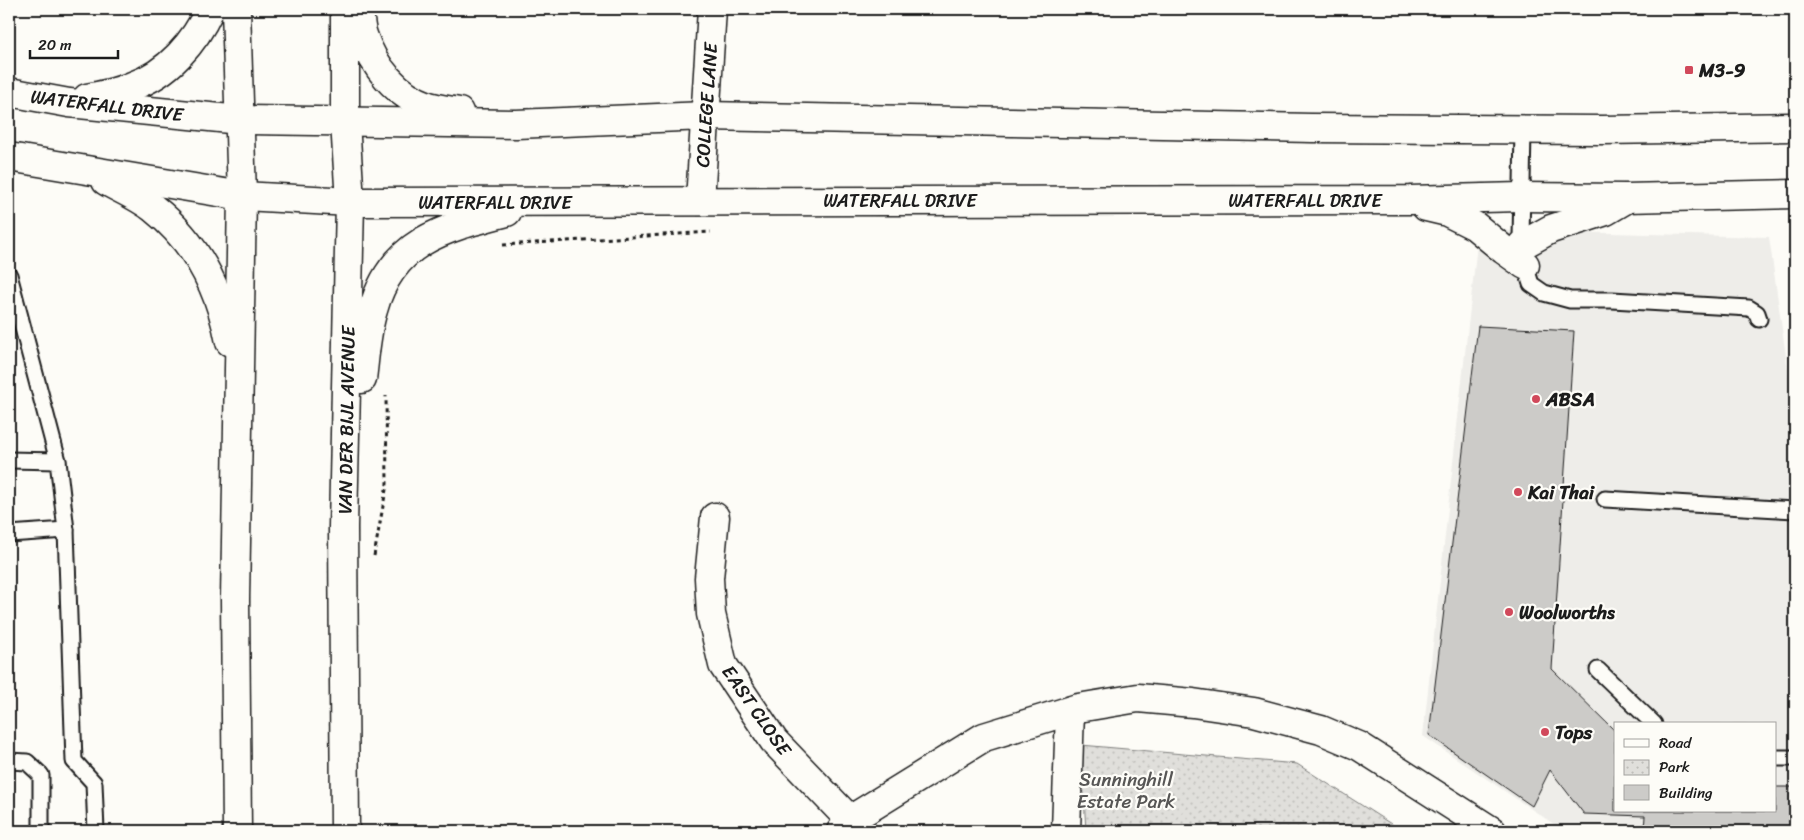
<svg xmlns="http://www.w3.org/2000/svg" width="1804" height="840" font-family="Sriracha,sans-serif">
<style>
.built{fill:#eeede9;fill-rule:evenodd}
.park{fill:url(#park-dots);stroke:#7e7e7c}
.building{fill:#cccbc8;stroke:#1c1c1c}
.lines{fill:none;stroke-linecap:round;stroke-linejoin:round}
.lane-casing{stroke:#1c1c1c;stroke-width:19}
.street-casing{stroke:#1c1c1c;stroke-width:31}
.secondary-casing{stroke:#1c1c1c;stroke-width:31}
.path{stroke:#1c1c1c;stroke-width:3;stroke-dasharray:4 4;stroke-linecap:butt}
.lane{stroke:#fdfcf7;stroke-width:15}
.street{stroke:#fdfcf7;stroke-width:28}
.secondary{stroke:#fdfcf7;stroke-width:28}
.poi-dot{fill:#d1495b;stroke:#fdfcf7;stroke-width:2}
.labels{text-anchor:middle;stroke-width:4.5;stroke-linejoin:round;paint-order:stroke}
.poi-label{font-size:19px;font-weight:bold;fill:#1c1c1c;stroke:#fdfcf7;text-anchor:start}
.street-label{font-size:19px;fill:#1c1c1c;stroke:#fdfcf7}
.park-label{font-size:19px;fill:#575655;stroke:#fdfcf7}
</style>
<defs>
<pattern id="park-dots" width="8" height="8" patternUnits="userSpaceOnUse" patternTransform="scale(1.25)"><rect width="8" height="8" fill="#e0dfdb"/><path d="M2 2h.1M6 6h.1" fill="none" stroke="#c0bfbb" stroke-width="1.8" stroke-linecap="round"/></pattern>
</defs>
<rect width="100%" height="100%" fill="#fdfcf7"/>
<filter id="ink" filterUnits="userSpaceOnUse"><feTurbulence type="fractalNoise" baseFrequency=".02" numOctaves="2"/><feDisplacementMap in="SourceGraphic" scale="10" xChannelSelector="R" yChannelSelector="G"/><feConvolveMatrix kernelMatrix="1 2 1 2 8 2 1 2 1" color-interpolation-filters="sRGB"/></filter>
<g filter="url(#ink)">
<!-- built -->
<g class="built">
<path d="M1396,9h399v3z"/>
<path d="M1486,230l283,7 24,169 2,3v422h-231l-141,-95 54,-492zM1615,724h160v87h-160z"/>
</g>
<!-- park -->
<path class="park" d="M1081,745l216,19 105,67h-316z"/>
<!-- building -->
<path class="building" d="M1478,326l96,5 -22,338 63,62v80h160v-24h20v44h-151l1,-15 -61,-2 -34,-44 -18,36 -103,-71z"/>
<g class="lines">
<!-- lane casing -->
<g class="lane-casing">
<g id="lane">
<path d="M1523,129l-2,110 4,26 6,19 13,9 26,7h42l137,8 8,5 2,6"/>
<path d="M9,275l49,186"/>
<path d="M9,460l49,1 8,69 8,231 20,22 2,48"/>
<path d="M1605,499l190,11"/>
<path d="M9,534l57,-4"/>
<path d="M1598,670l56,54"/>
<path d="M1775,758h20"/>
<path d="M9,761l18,1 14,13v56"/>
</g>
</g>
<!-- street casing -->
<g class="street-casing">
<g id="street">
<path d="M700,201l12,-192"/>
<path d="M715,517l-6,61 2,36 12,51 51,76 76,79"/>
<path d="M841,831l9,-11 134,-83 94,-29 60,-10 55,5 61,9 67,18 38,16 133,85"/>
<path d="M1066,831l4,-120"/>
</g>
</g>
<!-- secondary casing -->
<g class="secondary-casing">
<g id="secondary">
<path d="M236,9l6,187 -7,403 2,232"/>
<path d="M359,9c1,8 1,18 4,26 10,31 34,61 66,71 10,3 20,4 30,6"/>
<path d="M9,92l60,11 171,17 276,4 189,-8 607,12 290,2 193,-3"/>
<path d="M87,98c15,-3 31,-6 45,-12 36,-12 63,-44 78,-77"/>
<path d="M9,157l233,39 108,6 1060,-2 110,-3 106,1 169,-4"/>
<path d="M106,181c16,9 33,16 47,27 43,34 67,81 77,134"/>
<path d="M1426,207l21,5 28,14 29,24 21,15"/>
<path d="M1522,245l29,-16 55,-18 17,-10"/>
<path d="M362,379c3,-23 4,-47 11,-69 19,-70 72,-82 134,-98"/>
<path d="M345,831l-2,-304 7,-325 -5,-80v-113"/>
</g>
</g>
<!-- path -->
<g class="path">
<path d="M503,245l208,-13"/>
<path d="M374,556l13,-72 -1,-88"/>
</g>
<!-- lane -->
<use href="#lane" class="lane"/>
<!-- street -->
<use href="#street" class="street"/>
<!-- secondary -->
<use href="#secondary" class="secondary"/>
</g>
</g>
<!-- markers -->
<g class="poi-dot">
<rect x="1684" y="65" width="10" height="10" rx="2.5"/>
<circle cx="1536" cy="399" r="5"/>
<circle cx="1518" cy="492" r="5"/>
<circle cx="1509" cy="612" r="5"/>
<circle cx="1545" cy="732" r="5"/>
</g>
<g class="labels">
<!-- poi labels -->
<g class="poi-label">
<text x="1699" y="77">M3-9</text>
<text x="1546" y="406">ABSA</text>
<text x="1528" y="499">Kai Thai</text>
<text x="1519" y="619">Woolworths</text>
<text x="1555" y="739">Tops</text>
</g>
<!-- street labels -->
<g class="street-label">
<text transform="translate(107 105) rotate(7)" y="7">WATERFALL DRIVE</text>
<text transform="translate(706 105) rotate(-86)" y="7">COLLEGE LANE</text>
<text x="900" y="207">WATERFALL DRIVE</text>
<text x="1305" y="207">WATERFALL DRIVE</text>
<text x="495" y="209">WATERFALL DRIVE</text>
<text transform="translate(346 420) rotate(-89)" y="7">VAN DER BIJL AVENUE</text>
<text transform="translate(757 710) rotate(55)" y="7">EAST CLOSE</text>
</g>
<!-- park labels -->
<g class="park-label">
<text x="1126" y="786">Sunninghill<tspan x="1126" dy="22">Estate Park</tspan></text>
</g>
</g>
<!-- margin -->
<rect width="1804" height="840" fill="none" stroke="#fdfcf7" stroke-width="30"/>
<rect x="15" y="15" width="1774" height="810" fill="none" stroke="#1c1c1c" stroke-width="2" filter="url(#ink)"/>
<!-- legend -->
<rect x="1614" y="722" width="162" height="90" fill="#fdfcf7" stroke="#a3a29f"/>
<rect x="1624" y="739" width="25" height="8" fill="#fdfcf7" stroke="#a3a29f"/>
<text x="1659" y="748" font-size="15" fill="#1c1c1c">Road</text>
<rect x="1624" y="760" width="25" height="15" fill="url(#park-dots)" stroke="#a3a29f"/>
<text x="1659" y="772" font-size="15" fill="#1c1c1c">Park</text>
<rect x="1624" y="785" width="25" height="15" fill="#cccbc8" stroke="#a3a29f"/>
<text x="1659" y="798" font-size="15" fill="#1c1c1c">Building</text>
<!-- scale -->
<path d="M30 50v8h88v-8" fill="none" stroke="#1c1c1c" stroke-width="2.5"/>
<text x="38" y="50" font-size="15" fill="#1c1c1c" stroke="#fdfcf7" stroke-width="4" paint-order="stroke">20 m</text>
</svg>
